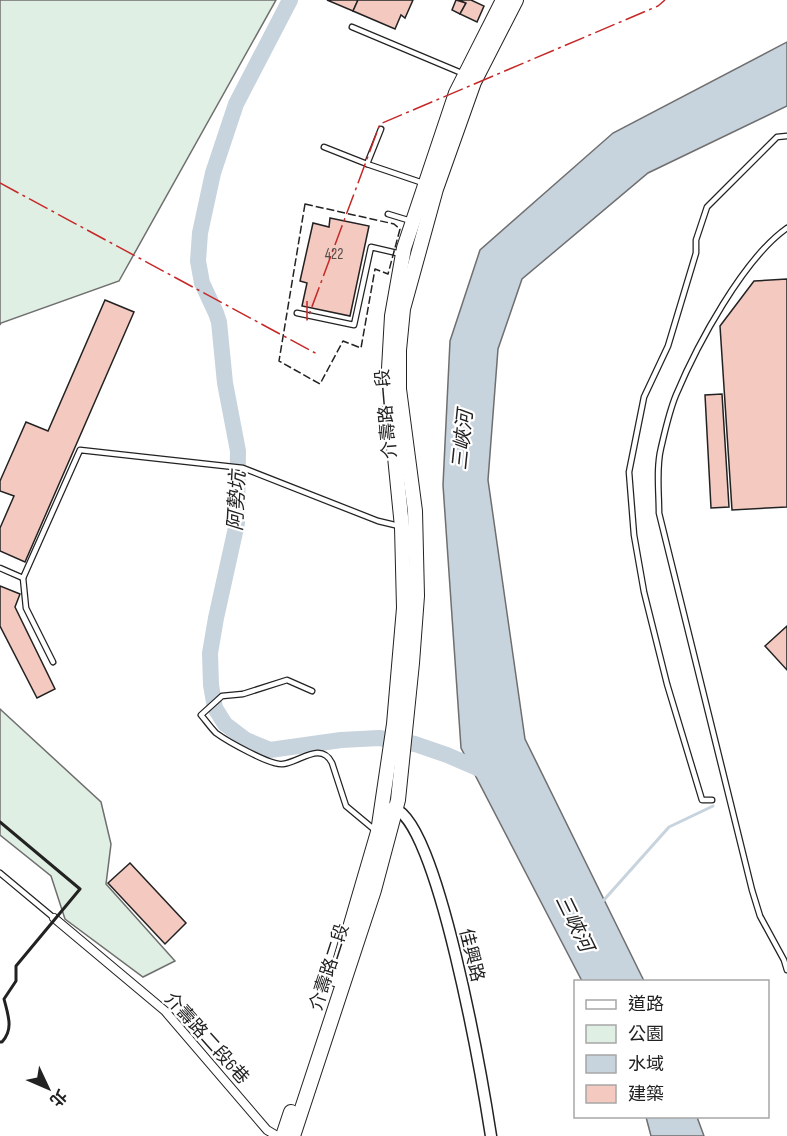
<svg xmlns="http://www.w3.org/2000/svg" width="787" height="1136" font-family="'Sofia Sans Condensed','Noto Sans TC',sans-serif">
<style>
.green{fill:#e0efe3;stroke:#6f6f6f;stroke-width:1.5}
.water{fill:#c7d3dd;stroke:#6f6f6f;stroke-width:1.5}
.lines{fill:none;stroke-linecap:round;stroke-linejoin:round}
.stream{stroke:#c7d3dd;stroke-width:3}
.river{stroke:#c7d3dd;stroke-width:16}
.building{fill:#f3c9c0;stroke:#222;stroke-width:1.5}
.service-casing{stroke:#222;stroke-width:7}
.minor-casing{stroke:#222;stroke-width:10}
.tertiary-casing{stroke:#222;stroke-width:13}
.primary-casing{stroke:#222;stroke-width:16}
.service{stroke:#fff;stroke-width:4.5}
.minor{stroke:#fff;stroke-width:8}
.tertiary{stroke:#fff;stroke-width:10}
.primary{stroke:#fff;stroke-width:14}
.fence{stroke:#222;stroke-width:1.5;stroke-dasharray:8 3;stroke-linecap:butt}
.wall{stroke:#222;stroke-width:3}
.power{stroke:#c62828;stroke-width:1.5;stroke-dasharray:21 4.5 3 4.5;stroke-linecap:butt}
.labels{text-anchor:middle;stroke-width:4.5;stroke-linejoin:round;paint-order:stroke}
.number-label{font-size:15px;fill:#564c4a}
.street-label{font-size:18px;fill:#222;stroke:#fff}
.water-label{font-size:20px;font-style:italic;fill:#222;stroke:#fff}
</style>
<rect width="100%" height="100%" fill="#fff"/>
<!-- green -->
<g class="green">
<path d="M0,0h276l-157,281 -118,42 -1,2z"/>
<path d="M0,709l101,93 10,42 -5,40 69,77 -32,16 -78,-58 -14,-43 -51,-41z"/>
</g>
<!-- water -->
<g class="water">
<path d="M787,42v64l-139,67 -126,106 -24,70 -10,131 37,259 119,242h-62l-121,-233 -18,-263 7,-144 30,-91 133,-117z"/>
<path d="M646,1117h51l7,19h-53z"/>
</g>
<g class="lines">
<!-- stream -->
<path class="stream" d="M603,901l66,-74 44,-21"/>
<!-- river -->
<path class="river" d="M290,0l-54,104 -23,69 -13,60 -2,28 4,22 14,30 3,9 6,61 13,68 -1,72 -21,95 -6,35 1,32 4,23 10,16 21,16 24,10 71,-10 38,-2 36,6 32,11 44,19"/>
</g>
<!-- building -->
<g class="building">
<path d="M327,0h31l-5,11z"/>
<path d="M358,0h55l-8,18 -4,-3 -6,14 -42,-18z"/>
<path d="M456,0l10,3 -6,11 -8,-4z"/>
<path d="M459,0h12l13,6 -7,16 -17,-8 6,-11z"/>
<path d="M330,218l39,8 -19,90 -48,-10 5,-23 -7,-2 13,-58 16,4z"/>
<path d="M787,279v228l-55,3 -12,-184 34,-45z"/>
<path d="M105,300l29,12 -109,250 -25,-11v-23l14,-32 -14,-5v-10l26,-59 22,9z"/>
<path d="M722,394l7,113 -18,1 -6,-113z"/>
<path d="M0,586l20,8 -5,13 40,82 -18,9 -37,-72z"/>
<path d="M787,626v44l-22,-24z"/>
<path d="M130,863l56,60 -21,21 -57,-61z"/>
</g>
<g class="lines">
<!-- service casing -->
<g class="service-casing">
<g id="service">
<path d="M352,27l112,47"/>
<path d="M381,129l-14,35 56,19"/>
<path d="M324,147l43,17"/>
<path d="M388,214l23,7"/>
<path d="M787,228c-44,31 -90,117 -111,167 -7,17 -11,36 -15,53 -5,20 -2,44 -2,65l93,377 8,26 24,44 3,10"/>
<path d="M297,313l57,12 17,-78 30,7"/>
<path d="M0,568l23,10 57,-128 163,18 135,53 21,5"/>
<path d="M23,578l3,30 27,54"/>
<path d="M312,691l-25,-11 -44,14 -21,2 -21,19c5,6 10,13 15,18 11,8 55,33 67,31 17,-2 38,-23 49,-1l14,43 30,25"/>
<path d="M712,800h-10l-35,-116 -23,-92 -10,-57 -5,-63 15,-75 24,-51 28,-93v-13l11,-33 70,-70 10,-1"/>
<path d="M0,873l54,45"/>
</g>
</g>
<!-- minor casing -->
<g class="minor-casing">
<path id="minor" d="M54,918l111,93 102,119 10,6"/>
</g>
<!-- tertiary casing -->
<g class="tertiary-casing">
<path id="tertiary" d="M391,808c46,1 93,283 100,328"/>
</g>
<!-- primary casing -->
<g class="primary-casing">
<g id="primary">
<path d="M335,979l43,-147 16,-108 10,-116 -2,-81 -14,-141 4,-70 12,-68 52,-155 47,-93"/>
<path d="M283,1136l8,-24"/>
<path d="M293,1136l81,-246 24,-90 14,-137 5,-67 -2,-85 -16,-122v-39l4,-41 33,-120 38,-107 42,-82"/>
</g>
</g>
<!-- service -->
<use href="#service" class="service"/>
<!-- minor -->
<use href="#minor" class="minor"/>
<!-- tertiary -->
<use href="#tertiary" class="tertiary"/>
<!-- primary -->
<use href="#primary" class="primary"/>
<!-- fence -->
<path class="fence" d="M305,204l89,20 6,5 -12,45 -13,-5 -14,79 -18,-7 -23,43 -41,-23z"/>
<!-- wall -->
<path class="wall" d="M0,822l80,67 -64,77v15l-12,18c4,16 10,30 -2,43h-2"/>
<!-- power -->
<g class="power">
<path d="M0,183l317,171"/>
<path d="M307,301v19l73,-196 278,-118 7,-6"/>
</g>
</g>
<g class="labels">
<!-- number labels -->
<g class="number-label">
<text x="334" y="259">422</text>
</g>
<!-- street labels -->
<g class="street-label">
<text transform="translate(386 414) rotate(-95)" y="6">介壽路一段</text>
<text transform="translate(472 955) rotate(76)" y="6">佳興路</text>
<text transform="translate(329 967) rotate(-72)" y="6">介壽路二段</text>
<text transform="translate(207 1038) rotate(48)" y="6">介壽路二段6巷</text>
</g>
<!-- water labels -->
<g class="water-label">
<text transform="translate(462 440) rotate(-84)" y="7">三峽河</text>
<text transform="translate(236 501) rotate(-87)" y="7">阿勢坑</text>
<text transform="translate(575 923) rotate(64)" y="7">三峽河</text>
</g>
</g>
<!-- legend -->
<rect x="574" y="980" width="195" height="138" fill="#ffffff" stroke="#a7a7a7" stroke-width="1.5"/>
<rect x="586" y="1000" width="30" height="9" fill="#ffffff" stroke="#a7a7a7" stroke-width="1.5"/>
<text x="628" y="1010" font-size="18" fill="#222222">道路</text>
<rect x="586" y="1025" width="30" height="18" fill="#e0efe3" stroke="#a7a7a7" stroke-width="1.5"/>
<text x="628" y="1040" font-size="18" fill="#222222">公園</text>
<rect x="586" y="1055" width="30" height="18" fill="#c7d3dd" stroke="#a7a7a7" stroke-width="1.5"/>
<text x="628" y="1070" font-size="18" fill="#222222">水域</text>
<rect x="586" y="1085" width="30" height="18" fill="#f3c9c0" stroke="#a7a7a7" stroke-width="1.5"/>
<text x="628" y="1100" font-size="18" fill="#222222">建築</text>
<!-- north arrow -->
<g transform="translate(48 1088) rotate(134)" stroke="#ffffff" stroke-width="4.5" paint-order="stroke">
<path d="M0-4.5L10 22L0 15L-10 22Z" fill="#222222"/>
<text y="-9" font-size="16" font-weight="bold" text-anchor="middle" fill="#222222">北</text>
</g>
</svg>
